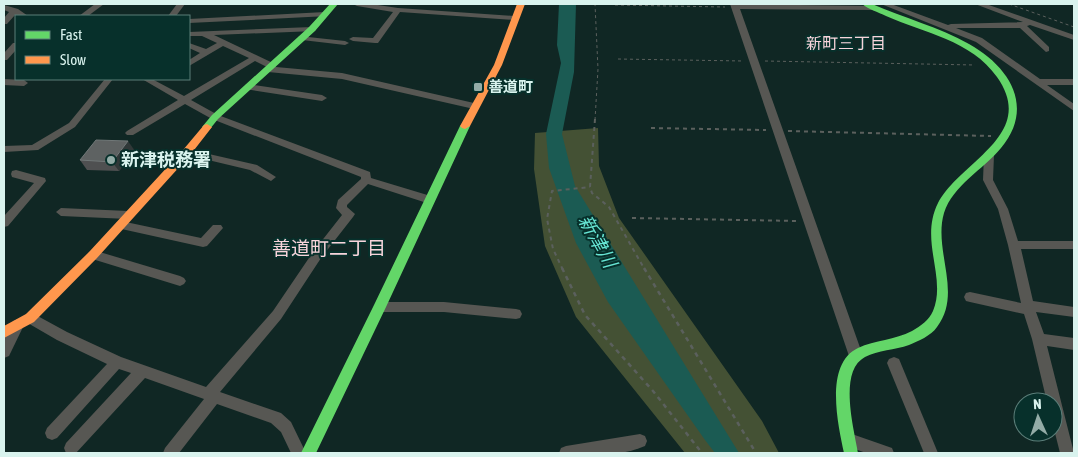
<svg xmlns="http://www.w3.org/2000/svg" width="1078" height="457" font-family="'Asap Condensed','Noto Sans JP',sans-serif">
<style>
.green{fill:#445134}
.water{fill:#1b5b53}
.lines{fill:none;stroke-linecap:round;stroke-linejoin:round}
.path-far2{stroke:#5b605d;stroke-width:1;stroke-dasharray:3 3;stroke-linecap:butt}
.path-far1{stroke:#5b605d;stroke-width:2;stroke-dasharray:4 4;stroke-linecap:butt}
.path{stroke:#5b605d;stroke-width:2.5;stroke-dasharray:4.5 4.5;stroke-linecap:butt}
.street{fill:#575753;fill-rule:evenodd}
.fast{fill:#63d668;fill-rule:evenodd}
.slow{fill:#ff974d;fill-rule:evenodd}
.wall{fill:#4f5051}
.shaded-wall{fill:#303838}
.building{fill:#5e6262;stroke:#717878}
.poi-dot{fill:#93aca7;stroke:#07302b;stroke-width:2}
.labels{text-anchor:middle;stroke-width:4;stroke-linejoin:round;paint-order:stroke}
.far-poi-label{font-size:15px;font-weight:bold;fill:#d9f3ee;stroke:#07302b;text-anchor:start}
.far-neighbourhood-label{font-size:16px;fill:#f7d4db;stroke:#07302b}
.poi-label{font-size:18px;font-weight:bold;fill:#d9f3ee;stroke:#07302b;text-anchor:start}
.water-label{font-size:19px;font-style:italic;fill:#67e5d4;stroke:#07302b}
.neighbourhood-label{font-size:19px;fill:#f7d4db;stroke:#07302b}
</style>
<rect width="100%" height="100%" fill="#102724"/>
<!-- green -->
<path class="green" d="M598,128l1,38 20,52 143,203 17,32h-94l-109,-136 -31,-71 -11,-77 1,-36z"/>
<!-- water -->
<path class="water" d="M559,4h17l-2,68 -12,62 13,52 164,267h-24l-10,-13 -97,-138 -32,-59 -27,-75 -3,-34 15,-71 -4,-18z"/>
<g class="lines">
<!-- path-far2 -->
<g class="path-far2">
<path d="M1009,4l65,23"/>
<path d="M615,5l110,2"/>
<path d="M618,59l125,2"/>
<path d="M765,61l210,4"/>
<path d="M595,120l3,-51 -3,-65"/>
</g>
<!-- path-far1 -->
<g class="path-far1">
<path d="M595,119l-5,68 2,6 17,14 36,63"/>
<path d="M651,128l115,2"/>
<path d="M788,131l203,5"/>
<path d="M632,218l165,3"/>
<path d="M563,270l-10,-21 -6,-30 5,-28 38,-4"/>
</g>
<!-- path -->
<g class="path">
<path d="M562,268l23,47 68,76 49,62"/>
<path d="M644,268l112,185"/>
</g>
<!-- street -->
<g class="street">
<path d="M95,4h9l-16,12h-9z"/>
<path d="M177,4h8l-9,12h-8z"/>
<path d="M353,4h18l27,4 116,8 4,2 -4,2 -114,-8 -22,31h-3l-22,-2 -4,-2 4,-2 20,1 20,-26 -36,-6z"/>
<path d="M730,4l145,2 4,2 -4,2 -135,-1 123,347 -2,4 -5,2 -5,-2 -2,-4z"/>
<path d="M881,4h10l57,21 3,-1 72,-2 -48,-18h11l88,31v5l-44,-15 -3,1 22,21v4l-3,1 -26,-24h-64l26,10 58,41h34v6h-27l27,19v7l-98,-69z"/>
<path d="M4,5l14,4 10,7 -13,-1 -8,9h-3v-6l5,-6 -5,-2z"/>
<path d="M325,12h3v4l-139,7v-4z"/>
<path d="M312,27l4,2 -1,2 -101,4 61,29 1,3 66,6 132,30 5,3 -5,3 -132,-30 -74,-7 -4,-3 3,-2 -12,-6 -64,39 27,15 152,57 1,6 63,19 1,3 -5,4 -62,-20 -21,21v2l8,7 -2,3 -32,41 -40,61 -61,73 61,21 10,9 15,31h-15l-10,-21 -10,-9 -54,-19 -38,49h-16l2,-5 39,-49 -59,-21 -69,75h-10l-2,-5 2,-5 65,-70 -12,-4 -62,69 -5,2 -5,-2 -2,-5 2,-5 60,-64 -50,-24 -31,-18 -2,-4 2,-4 4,-1 4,1 33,18 54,25 85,30 67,-76 40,-59 29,-37 -6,-7 2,-8 23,-21v-2l-149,-58 -27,-15 -52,31h-6l-2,-2 2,-2 51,-31 -36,-21h10l32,17 65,-38 -26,-12 -34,20v-6l11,-7 -11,-5v-5l17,6 11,-6 -15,-7h-13v-4z"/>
<path d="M299,36l46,5 4,2 -4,2 -43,-5 -4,-2z"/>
<path d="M13,43h3v7l-9,10h-3v-7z"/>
<path d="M4,79l20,1 4,3 -4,3 -20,-1z"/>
<path d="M105,79h8l-38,48 -37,23 -34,2v-6l28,-1 37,-22z"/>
<path d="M248,84l74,11 5,3 -5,3 -77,-12v-4z"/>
<path d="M187,149l70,16 19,12 -5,4 -21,-11 -67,-16 -1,-2z"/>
<path d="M989,152l5,3 -1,25 15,29 10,32h56v8h-53l12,52 41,6v10l-38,-5 8,22 30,4v12l-27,-4 27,107h-14l-7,-28v-23h-6l-15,-63 -8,-25 -54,-12 -4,-1 -2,-4 2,-4 4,-1 51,11 -13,-58 -10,-36 -15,-29 1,-25z"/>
<path d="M16,170l29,8 1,3 -38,45 -4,1v-11l30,-33 -22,-6 -1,-3 1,-3z"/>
<path d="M61,208l67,3 6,4 -6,4 -67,-3 -5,-4z"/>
<path d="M121,221l80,17 12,-13h8l2,3 -16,18 -4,1 -86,-19 -2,-3 2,-3z"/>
<path d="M93,250l87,26 4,2 2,3 -2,3 -4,2 -91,-28 -2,-3 2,-3z"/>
<path d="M380,302h64l72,7 4,1 2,4 -2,4 -4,1 -72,-7h-64l-4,-1 -2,-4 2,-4z"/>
<path d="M18,319l5,2 1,4 -15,31 -5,2v-19l9,-18z"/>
<path d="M894,357l5,2 39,94h-14l-37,-90 2,-4z"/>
<path d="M849,433l43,15 2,5h-28l-22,-8 -2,-5 2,-5z"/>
<path d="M640,434l5,2 2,5 -2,5c-25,11 -60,9 -86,7l2,-5 5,-2z"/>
</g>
<!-- fast -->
<g class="fast">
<path d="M330,4h8l-23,27 -97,88 -8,10h-6l-2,-2 10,-12 97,-88z"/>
<path d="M862,4h10c32,14 67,23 97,40 41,23 66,63 32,104 -18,22 -48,37 -57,65 -11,38 19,80 -7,114 -6,9 -19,14 -28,18 -14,5 -31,5 -44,12 -27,14 -11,72 -7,96h-14c-6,-28 -20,-89 14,-105 17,-8 37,-8 54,-17 9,-5 17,-11 21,-20 14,-34 -14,-70 5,-108 22,-42 100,-68 59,-126 -26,-37 -73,-44 -111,-61 -8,-4 -18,-7 -24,-12z"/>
<path d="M465,123l5,3 -84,181 -70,146h-15l73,-148 86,-179z"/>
</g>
<!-- slow -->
<g class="slow">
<path d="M517,4h8l-23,61 -32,61 -5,3 -3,-1 -2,-2 34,-61z"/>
<path d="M207,124l5,3 -21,27 -94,104 -63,64 -30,16v-12l22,-12 63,-62 94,-102 21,-25z"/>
</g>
</g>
<!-- wall -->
<path class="wall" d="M135,151l-16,20 -32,-1 -7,-10z"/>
<!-- shaded-wall -->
<path class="shaded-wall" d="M128,141l7,10 -16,20 -7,-9z"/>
<!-- building -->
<path class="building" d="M96,140l32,1 -16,21 -32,-2z"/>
<!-- markers -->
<g class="poi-dot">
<rect x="473" y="82" width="10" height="10" rx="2.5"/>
<circle cx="111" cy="160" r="5"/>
</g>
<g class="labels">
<!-- far-poi labels -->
<g class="far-poi-label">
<text x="488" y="92">善道町</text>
</g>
<!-- far-neighbourhood labels -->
<g class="far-neighbourhood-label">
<text x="846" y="49">新町三丁目</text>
</g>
<!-- poi labels -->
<g class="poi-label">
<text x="121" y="166">新津税務署</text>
</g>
<!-- water labels -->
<g class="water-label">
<text transform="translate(598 241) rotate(61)" y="7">新津川</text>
</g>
<!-- neighbourhood labels -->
<g class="neighbourhood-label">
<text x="329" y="255">善道町二丁目</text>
</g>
</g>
<!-- border -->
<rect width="1078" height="457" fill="none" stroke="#d9f3ee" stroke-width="10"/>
<!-- legend -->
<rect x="15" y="15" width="175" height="65" fill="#07302b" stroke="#5b7e79"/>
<rect x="25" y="31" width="25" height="8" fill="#63d668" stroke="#5b7e79"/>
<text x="60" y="40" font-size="15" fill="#d9f3ee">Fast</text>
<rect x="25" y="56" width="25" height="8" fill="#ff974d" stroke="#5b7e79"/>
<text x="60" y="65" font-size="15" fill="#d9f3ee">Slow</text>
<!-- north arrow -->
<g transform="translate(1038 417) rotate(357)"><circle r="24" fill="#07302b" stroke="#5b7e79"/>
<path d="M0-4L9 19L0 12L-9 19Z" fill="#93aca7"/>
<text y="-8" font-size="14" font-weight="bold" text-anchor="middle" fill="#d9f3ee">N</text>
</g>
</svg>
